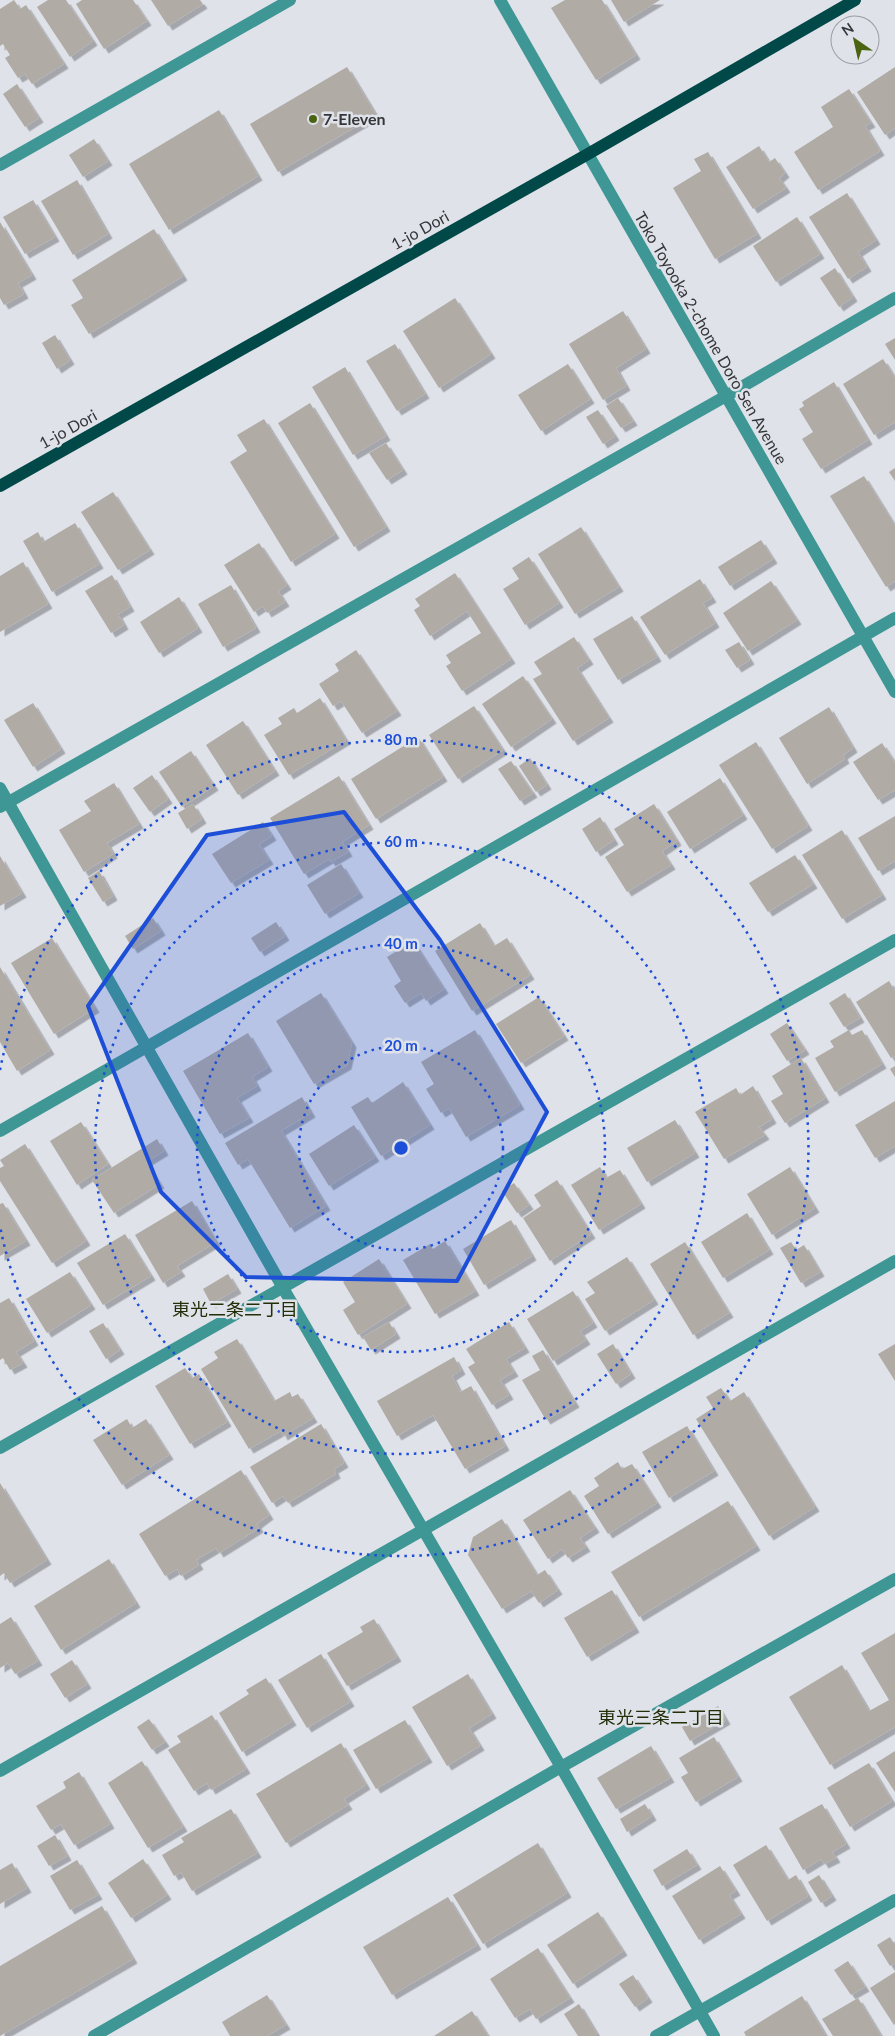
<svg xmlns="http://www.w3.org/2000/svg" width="895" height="2036" font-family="Lato,'Noto Sans JP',sans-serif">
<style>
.building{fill:#b0aba5;filter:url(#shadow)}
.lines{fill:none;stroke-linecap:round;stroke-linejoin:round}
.minor{stroke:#3f9795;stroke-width:12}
.major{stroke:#004948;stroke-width:12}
.marked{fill:#1d4ed8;fill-opacity:0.2;stroke:#1d4ed8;stroke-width:4;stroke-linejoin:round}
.ring{fill:none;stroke:#1d4ed8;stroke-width:2.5;stroke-dasharray:2.5 5}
.poi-dot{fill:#4b6412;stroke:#dfe2e9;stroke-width:2}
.labels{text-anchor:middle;stroke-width:5;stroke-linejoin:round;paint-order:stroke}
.poi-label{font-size:16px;font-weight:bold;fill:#353639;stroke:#dfe2e9;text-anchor:start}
.street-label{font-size:16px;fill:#353639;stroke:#dfe2e9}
.neighbourhood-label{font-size:18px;fill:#232f09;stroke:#dfe2e9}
.centre{fill:#1d4ed8;stroke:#dfe2e9;stroke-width:2.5}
.ring-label{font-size:15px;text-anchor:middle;font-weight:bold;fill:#1d4ed8;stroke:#dfe2e9;stroke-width:5;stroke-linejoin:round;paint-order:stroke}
</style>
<defs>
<filter id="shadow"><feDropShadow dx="4.5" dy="4.5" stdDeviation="0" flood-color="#0004"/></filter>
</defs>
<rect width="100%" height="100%" fill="#dfe2e9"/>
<!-- building -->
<g class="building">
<path d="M14,0l6,9 6,-4 38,59 -32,20 -7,-10 -7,4 -13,-20 5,-3 -7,-11 -3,2v-37z"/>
<path d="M48,0h18l27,41 -23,16 -33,-50z"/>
<path d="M82,0h51l14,21 -43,28 -28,-45z"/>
<path d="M151,0h49l3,4 -35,22z"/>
<path d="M565,0h37l34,55 -40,25 -45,-72z"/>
<path d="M611,0h49l-36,22z"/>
<path d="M347,67l29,48 -98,57 -28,-48z"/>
<path d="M895,67v61l-10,7 -28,-43z"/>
<path d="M17,84l22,34 -14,9 -22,-33z"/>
<path d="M849,89l22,34 -6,3 15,25 -62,39 -24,-38 39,-25 -12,-20z"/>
<path d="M219,110l39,66 -89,54 -40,-66z"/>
<path d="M94,139l14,22 -25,16 -14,-22z"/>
<path d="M759,146l10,16 6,-4 10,15 -6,5 7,10 -33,21 -27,-42z"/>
<path d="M708,152l49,82 -42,25 -42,-71 28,-17 -7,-12z"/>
<path d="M77,180l31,54 -35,21 -32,-54z"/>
<path d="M847,193l29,47 -18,12 9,15 -19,12 -39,-62z"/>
<path d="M33,200l22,37 -30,17 -22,-37z"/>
<path d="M797,217l23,37 -44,28 -23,-36z"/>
<path d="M0,222l32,53 -14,8 6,11 -20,11 -4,-7z"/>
<path d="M154,229l29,47 -94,58 -18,-29 12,-7 -11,-18z"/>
<path d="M835,268l18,29 -14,10 -19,-29z"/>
<path d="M455,298l36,56 -52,34 -36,-57z"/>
<path d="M623,311l23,38 -30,19 10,18 -23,14 -34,-56z"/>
<path d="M55,335l15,25 -13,9 -15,-26z"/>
<path d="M895,338v22l-10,-16z"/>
<path d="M395,344l30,50 -28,17 -31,-50z"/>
<path d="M883,359l12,19v44l-21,13 -31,-51z"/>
<path d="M568,364l22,35 -49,32 -23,-36z"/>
<path d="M345,367l41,69 -33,19 -41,-68z"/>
<path d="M834,382l34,58 -47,29 -19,-30 11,-7 -14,-23 5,-3 -2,-4z"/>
<path d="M618,398l15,23 -12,7 -15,-22z"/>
<path d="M310,403l76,124 -32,20 -76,-124z"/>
<path d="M598,410l17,26 -12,8 -17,-27z"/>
<path d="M264,419l71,115 -44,28 -61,-100 17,-11 -10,-16z"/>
<path d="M386,443l17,27 -16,10 -18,-27z"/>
<path d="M895,468v13l-6,-9z"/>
<path d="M864,476l31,50v55l-9,6 -56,-91z"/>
<path d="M113,492l37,58 -32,20 -37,-58z"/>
<path d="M75,523l24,41 -47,28 -29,-51 15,-9 5,10z"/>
<path d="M581,527l38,60 -44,27 -37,-60z"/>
<path d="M761,540l12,19 -43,27 -12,-19z"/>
<path d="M259,543l28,42 -9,6 7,11 -18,11 -4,-7 -9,6 -30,-47z"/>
<path d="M529,557l30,46 -34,22 -22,-36 16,-10 -7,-11z"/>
<path d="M23,562l25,42 -48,28v-56z"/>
<path d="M455,573l56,86 -49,32 -16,-25 5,-3 -5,-8 35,-22 -14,-22 -37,25 -16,-26 6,-4 -5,-7z"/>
<path d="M112,575l18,32 -12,7 6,11 -13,8 -26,-42z"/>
<path d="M700,579l12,19 -9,5 12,20 -50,32 -25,-38z"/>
<path d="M771,581l26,39 -49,31 -25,-38z"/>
<path d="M231,585l25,43 -33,19 -25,-43z"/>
<path d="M179,597l19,31 -39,25 -19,-31z"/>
<path d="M632,616l25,41 -39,23 -25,-41z"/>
<path d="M574,637l15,23 -12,8 32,50 -36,23 -40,-62 9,-5 -8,-12z"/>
<path d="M739,642l11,18 -13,8 -12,-18z"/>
<path d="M356,650l41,61 -35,22 -21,-32 -8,5 -14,-22 20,-13 -4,-7z"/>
<path d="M523,676l29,43 -41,28 -29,-43z"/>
<path d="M320,698l26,42 -57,35 -25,-40 18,-11 -4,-6 16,-10 3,5z"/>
<path d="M33,703l28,46 -28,18 -29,-47z"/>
<path d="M474,706l29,44 -45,29 -29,-44z"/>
<path d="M829,707l24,41 -10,7 2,4 -38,25 -28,-46z"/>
<path d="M243,721l32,50 -37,24 -32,-50z"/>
<path d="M418,737l25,40 -67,42 -25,-40z"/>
<path d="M756,742l52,84 -36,23 -53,-84z"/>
<path d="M882,743l13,20v27l-17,10 -25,-38z"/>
<path d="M191,751l23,35 -32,21 -23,-35z"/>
<path d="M530,758l17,27 -11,7 -17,-26z"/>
<path d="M511,761l22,32 -13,8 -22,-32z"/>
<path d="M152,775l16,24 -18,13 -17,-24z"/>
<path d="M339,776l30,49 -27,17 6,10 -17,10 -2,-3 -25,15 -34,-56z"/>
<path d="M720,778l23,37 -53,34 -23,-37z"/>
<path d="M114,783l25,41 -32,19 6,11 -29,18 -25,-42 32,-19 -7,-10z"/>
<path d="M193,804l9,15 -15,10 -9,-16z"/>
<path d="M654,804l23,37 -15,10 9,14 -44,27 -22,-35 19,-12 -10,-16z"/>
<path d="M895,816v45l-17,10 -20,-33z"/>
<path d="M600,817l14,23 -18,12 -14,-23z"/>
<path d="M263,822l9,14 -13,8 10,16 -38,23 -19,-29z"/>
<path d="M842,830l40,65 -40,24 -40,-64z"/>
<path d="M795,855l18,29 -45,28 -19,-29z"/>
<path d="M0,856l22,37 -22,13z"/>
<path d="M341,864l18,29 -34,21 -18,-29z"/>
<path d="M99,871l14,25 -10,6 -15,-24z"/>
<path d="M153,918l8,13 -28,18 -8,-13z"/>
<path d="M276,922l9,14 -25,16 -9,-14z"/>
<path d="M480,923l14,23 13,-8 23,37 -58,36 -37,-60z"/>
<path d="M52,938l43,70 -41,26 -43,-71z"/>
<path d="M413,941l31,48 -18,12 -5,-8 -16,10 -11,-17 7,-5 -14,-24z"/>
<path d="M0,967l50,83 -33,21 -17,-29z"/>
<path d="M889,981l6,10v65l-4,2 -35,-56z"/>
<path d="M321,993l31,50 -5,22 -33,19 -38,-63z"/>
<path d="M845,993l15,25 -16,9 -15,-24z"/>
<path d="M539,997l25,39 -43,27 -25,-39z"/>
<path d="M787,1023l18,27 -18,11 -17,-27z"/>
<path d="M475,1030l45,75 -54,32 -17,-29 -8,5 -15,-24 8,-5 -13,-22z"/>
<path d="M849,1030l3,5 10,-5 20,34 -47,28 -20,-34 19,-11 -4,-6z"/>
<path d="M248,1033l20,34 -16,10 5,9 -20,12 12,20 -29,16 -37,-63z"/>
<path d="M801,1058l24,40 -40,25 -14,-22 12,-7 -11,-18z"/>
<path d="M895,1066v11l-5,-8z"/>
<path d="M403,1082l27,43 -49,31 -30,-49 17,-10 4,6z"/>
<path d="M753,1086l19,33 -13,8 6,8 -41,24 -29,-47 41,-24 4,7z"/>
<path d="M302,1097l9,16 -30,18 45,75 -36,22 -42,-69 -10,6 -13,-22z"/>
<path d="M895,1101v45l-20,12 -20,-33z"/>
<path d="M675,1120l20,33 -48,29 -20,-34z"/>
<path d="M81,1122l27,42 -31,21 -27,-44z"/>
<path d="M354,1125l21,32 -46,29 -20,-32z"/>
<path d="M157,1139l7,12 -18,11 14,22 -46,29 -22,-33z"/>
<path d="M25,1144l61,97 -34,22 -52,-82v-13l4,-2 -4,-6z"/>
<path d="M600,1167l6,11 14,-8 21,34 -42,26 -28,-45z"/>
<path d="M790,1167l25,41 -43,27 -25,-41z"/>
<path d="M557,1180l34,54 -41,27 -27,-43 18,-12 -7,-11z"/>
<path d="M514,1183l15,22 -12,8 -15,-22z"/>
<path d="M192,1201l24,41 -39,24 4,6 -18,11 -28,-48z"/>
<path d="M3,1203l23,38 -26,15v-52z"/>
<path d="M747,1213l22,37 -46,28 -22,-36z"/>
<path d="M511,1220l21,36 -48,29 -21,-36z"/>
<path d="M125,1234l26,42 -48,29 -26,-42z"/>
<path d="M445,1241l30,50 -40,23 -32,-54 27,-16 3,5z"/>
<path d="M685,1242l44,71 -36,22 -43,-71z"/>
<path d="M791,1242l5,8 8,-5 16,27 -19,11 -21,-35z"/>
<path d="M627,1257l27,43 -49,31 -20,-32 10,-6 -8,-11z"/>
<path d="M379,1259l28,45 -49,31 -15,-25 12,-8 -12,-20z"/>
<path d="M70,1272l21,33 -44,28 -21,-34z"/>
<path d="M228,1274l9,15 -26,15 -8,-15z"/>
<path d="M573,1291l20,32 -13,8 6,9 -33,21 -26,-42z"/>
<path d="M9,1298l25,43 -18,11 7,11 -13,7 -7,-12 -3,2v-57z"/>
<path d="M389,1322l7,12 -25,16 -8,-13z"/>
<path d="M509,1322l16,26 -19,11 8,13 -14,8 9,15 -17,10 -24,-38 7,-4 -9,-14z"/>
<path d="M103,1323l17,27 -14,9 -17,-28z"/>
<path d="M237,1339l37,62 16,-9 2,5 6,-3 15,24 -30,18 -2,-5 -32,18 -48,-80 17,-11 -4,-6z"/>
<path d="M613,1344l18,30 -15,10 -19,-30z"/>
<path d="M895,1344v37l-17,-27z"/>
<path d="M543,1350l32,53 -29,17 -24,-40 18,-10 -8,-14z"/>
<path d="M454,1357l7,13 -9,6 8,16 11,-6 34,60 -40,23 -32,-54 -36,21 -20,-35z"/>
<path d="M185,1368l7,10 7,-4 28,48 -37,22 -35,-58z"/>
<path d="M721,1388l9,13 14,-9 71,115 -46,29 -73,-117 17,-11 -7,-11z"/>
<path d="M127,1419l5,9 14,-9 23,36 -47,30 -29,-45z"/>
<path d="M321,1424l23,39 -10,6 2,5 -48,29 -5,-7 -11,7 -22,-36z"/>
<path d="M687,1426l27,45 -45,27 -27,-46z"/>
<path d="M618,1462l4,7 10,-5 25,39 -49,31 -24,-38 15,-10 -5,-8z"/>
<path d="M241,1470l28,45 -12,9 2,4 -40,25 -3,-5 -20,12 3,5 -18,11 -4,-7 -12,7 -26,-42z"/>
<path d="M0,1483l47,77 -37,23 -6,-10 -4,3z"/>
<path d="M570,1490l25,38 -15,10 6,9 -18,11 -6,-9 -14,10 -25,-39z"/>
<path d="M728,1501l28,45 -117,71 -28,-45z"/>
<path d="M502,1519l35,56 8,-5 13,20 -19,13 -8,-12 -29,18 -34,-54 5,-18z"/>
<path d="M109,1559l27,44 -75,47 -27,-44z"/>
<path d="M612,1590l23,38 -48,29 -23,-39z"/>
<path d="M11,1617l27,44 -23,13 -7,-11 -8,5v-44z"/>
<path d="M374,1619l23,38 -50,29 -20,-33 36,-21 -3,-5z"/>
<path d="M895,1633v94l-65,38 -41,-68 53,-32 27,46 20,-11 -28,-47z"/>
<path d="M321,1654l29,48 -43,26 -29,-48z"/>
<path d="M72,1660l15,24 -22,14 -15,-24z"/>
<path d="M468,1674l24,40 -23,14 11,18 -33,20 -35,-59z"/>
<path d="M266,1678l26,43 -50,31 -23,-39 30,-19 -3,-4z"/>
<path d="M718,1706l8,14 -36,21 -8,-14z"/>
<path d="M212,1715l34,54 -35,21 -4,-7 -13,8 -26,-41 13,-8 -4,-6z"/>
<path d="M149,1719l16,23 -13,8 -15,-23z"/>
<path d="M405,1720l23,38 -52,31 -23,-39z"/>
<path d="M714,1737l24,40 -42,25 -15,-25 7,-4 -9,-15z"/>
<path d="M341,1743l25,42 -22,14 4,6 -62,38 -30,-49z"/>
<path d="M651,1746l19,32 -54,31 -19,-31z"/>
<path d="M895,1751v41l-19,-29z"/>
<path d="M142,1761l41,66 -35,21 -40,-65z"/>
<path d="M869,1763l23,38 -42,26 -23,-39z"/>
<path d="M79,1772l31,52 -36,21 -13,-21 -10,6 -15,-24 30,-18 -3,-6z"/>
<path d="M645,1804l7,12 -25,16 -7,-13z"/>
<path d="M822,1804l24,40 -14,8 4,6 -12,6 -3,-5 -18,11 -24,-42z"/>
<path d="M231,1809l26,44 -65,38 -11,-19 -7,4 -12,-21 22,-13 -3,-4z"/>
<path d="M55,1835l12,21 -18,10 -12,-20z"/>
<path d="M538,1843l29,50 -84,51 -30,-49z"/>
<path d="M766,1845l22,35 8,-5 12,21 -41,25 -34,-56z"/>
<path d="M687,1849l10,16 -35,21 -9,-16z"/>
<path d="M143,1859l24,36 -36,23 -23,-35z"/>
<path d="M77,1860l21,35 -28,15 -20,-34z"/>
<path d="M12,1863l15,25 -27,16v-34z"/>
<path d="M720,1866l16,25 -7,4 12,19 -42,26 -27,-44z"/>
<path d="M819,1875l13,21 -11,7 -13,-21z"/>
<path d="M448,1897l29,48 -85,50 -29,-48z"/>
<path d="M102,1906l31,53 -133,77v-70z"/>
<path d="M598,1912l25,39 -50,33 -26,-39z"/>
<path d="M890,1937l5,8v18l-5,3 -13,-21z"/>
<path d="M538,1948l32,50 -34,21 -6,-10 -15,9 -25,-39z"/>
<path d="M848,1961l17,26 -14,8 -17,-25z"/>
<path d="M895,1972v52l-1,1 -24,-37z"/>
<path d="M633,1975l15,23 -13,9 -16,-23z"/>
<path d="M267,1995l19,30 -19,11h-37l-8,-14z"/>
<path d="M802,1996l24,40h-80l-2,-4z"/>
<path d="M858,1998l23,38h-48l-11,-17z"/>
<path d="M579,2004l18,30 -4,2h-15l-14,-22z"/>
<path d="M472,2011l16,25h-54z"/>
</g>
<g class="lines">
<!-- minor -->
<g class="minor">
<path d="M500,0l395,692"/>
<path d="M0,165l290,-165"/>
<path d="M0,788l283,500 278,479 153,269"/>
<path d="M0,807l726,-411 169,-98"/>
<path d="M0,1131l895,-513"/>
<path d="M0,1448l895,-508"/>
<path d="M0,1771l895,-510"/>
<path d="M94,2036l467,-269 334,-188"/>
<path d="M656,2036l239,-136"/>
</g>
<!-- major -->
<path class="major" d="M0,486l588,-332 267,-154"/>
</g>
<!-- marked area -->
<path class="marked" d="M344,812l96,128 107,172 -90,169 -211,-4 -85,-85 -73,-186 119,-171z"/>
<!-- distance rings -->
<g class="ring">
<circle cx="401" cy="1148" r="102"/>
<circle cx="401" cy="1148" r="204"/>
<circle cx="401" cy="1148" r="306"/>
<path d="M0 1070A408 408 0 1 1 0 1226"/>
</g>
<!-- markers -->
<circle class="poi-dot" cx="313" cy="119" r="5"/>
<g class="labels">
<!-- poi labels -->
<g class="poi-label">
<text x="323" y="125">7-Eleven</text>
</g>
<!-- street labels -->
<g class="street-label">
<text transform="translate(420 230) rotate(-29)" y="6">1-jo Dori</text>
<text transform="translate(711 338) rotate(60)" y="6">Toko Toyooka 2-chome Doro Sen Avenue</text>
<text transform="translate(68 429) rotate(-29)" y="6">1-jo Dori</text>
</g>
<!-- neighbourhood labels -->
<g class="neighbourhood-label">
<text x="235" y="1316">東光二条二丁目</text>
<text x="661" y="1724">東光三条二丁目</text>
</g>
</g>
<circle cx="401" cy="1148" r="8" class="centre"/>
<g class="ring-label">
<text x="401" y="745">80 m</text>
<text x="401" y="847">60 m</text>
<text x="401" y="949">40 m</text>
<text x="401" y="1051">20 m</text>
</g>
<!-- north arrow -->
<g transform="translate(855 40) rotate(326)"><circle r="24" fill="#dfe2e9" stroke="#9b9da3"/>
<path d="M0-4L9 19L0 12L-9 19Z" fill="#4b6412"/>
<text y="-8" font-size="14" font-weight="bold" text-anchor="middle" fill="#353639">N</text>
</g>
</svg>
